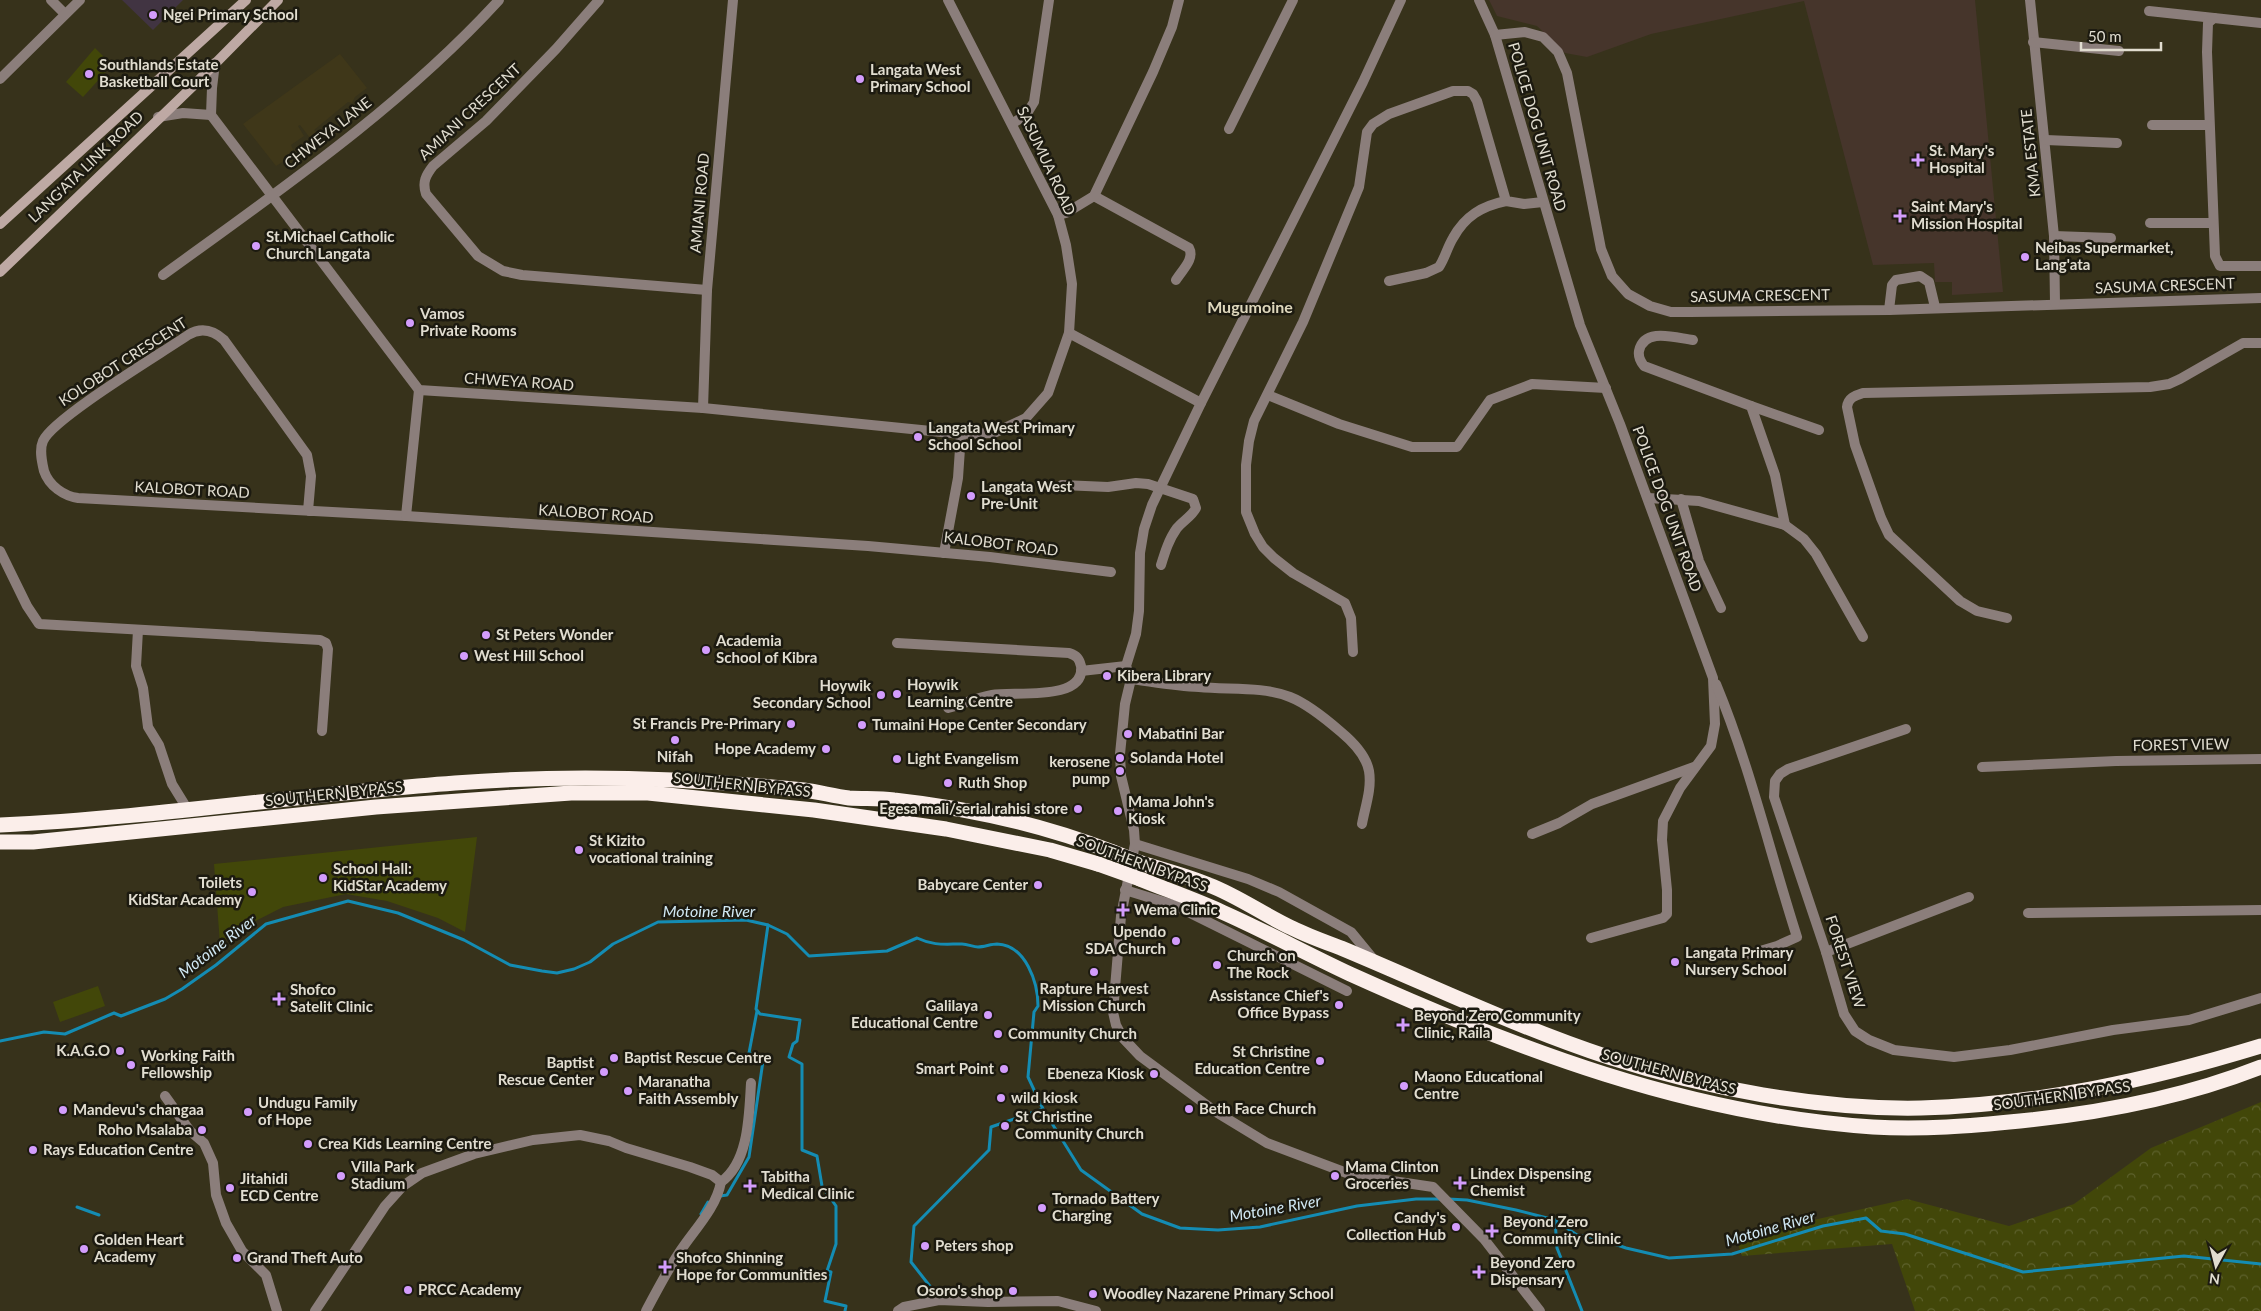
<svg xmlns="http://www.w3.org/2000/svg" width="2261" height="1311" font-family="Lato,sans-serif">
<style>
.built{fill:#3f3719}
.education{fill:#413442}
.medical{fill:#46352b}
.grass{fill:#424709}
.forest{fill:url(#forest-crowns)}
.lines{fill:none;stroke-linecap:round;stroke-linejoin:round}
.stream{stroke:#148cb3;stroke-width:3}
.street{stroke:#8b7e7b;stroke-width:10}
.secondary{stroke:#bea9a4;stroke-width:10}
.highway{stroke:#fbeeea;stroke-width:15}
.highway-bridge{stroke:#fbeeea;stroke-width:15}
.poi-dot{fill:#d39cfc;stroke:#1c1a10;stroke-width:2}
.labels{text-anchor:middle;stroke-width:5;stroke-linejoin:round;paint-order:stroke}
.poi-label{font-size:15px;font-weight:bold;fill:#e1ddd0;stroke:#1c1a10;text-anchor:start}
.street-label{font-size:15px;fill:#e1ddd0;stroke:#1c1a10}
.neighbourhood-label{font-size:16px;font-weight:bold;fill:#ded7bc;stroke:#1c1a10}
.water-label{font-size:16px;font-style:italic;fill:#d1e8f3;stroke:#1c1a10}
</style>
<defs>
<pattern id="forest-crowns" width="20" height="18" patternUnits="userSpaceOnUse" patternTransform="scale(1.25)"><rect width="20" height="18" fill="#424709"/><path d="M2 6a3 3 0 1 1 6 0M12 15a3 3 0 1 1 6 0" fill="none" stroke="#5d612c"/></pattern>
</defs>
<rect width="100%" height="100%" fill="#37321b"/>
<!-- built -->
<path class="built" d="M340,54l27,34 -12,9 -3,6 -4,-1 -34,28 8,9 -8,4 -14,-18 -2,1 6,10 -13,9 4,9 -19,12 -33,-42z"/>
<!-- education -->
<path class="education" d="M122,0h61l-30,30z"/>
<!-- medical -->
<path class="medical" d="M1489,0h486l28,292 -51,3v-13h-17l-1,-19 -61,2 -69,-264 -153,33 -64,23 -22,-4 -28,-27 -40,-10z"/>
<!-- grass -->
<g class="grass">
<path d="M95,48l17,17 -29,32 -17,-15z"/>
<path d="M477,837l-12,95 -27,-14 -51,-17 -41,-7 -63,13 -39,20 -24,17 -6,-80z"/>
<path d="M98,986l7,20 -45,16 -7,-20z"/>
</g>
<!-- forest -->
<path class="forest" d="M2261,1102v209h-346l-23,-67 -150,12 -4,-12 35,-15 134,-30 102,27 65,-22 77,-56z"/>
<g class="lines">
<!-- stream -->
<g class="stream">
<path d="M768,925l-12,84 4,5 40,6 -3,21 -4,3 -4,13 13,7v86l15,6 5,30 14,20v38l-9,27 4,1 -6,29 21,5 -1,5"/>
<path d="M0,1041l44,-9 21,2 49,-21 7,3 44,-17 17,-10 34,-24 50,-41 82,-23 50,12 66,27 46,25 32,6 15,2 17,-4 16,-7 23,-18 45,-22 88,-2 22,5 19,9 22,22 78,-5 30,-13c17,8 27,6 45,6 6,0 11,3 16,3 6,0 13,-3 19,-3 29,1 41,39 41,62l-4,6 -6,65 15,32 38,61 61,44 38,14 38,2 42,-3 97,-21 59,-7h26"/>
<path d="M720,1196l7,-1 22,-38 14,-96 -14,-8 8,-42"/>
<path d="M1448,1199l19,1 49,10 39,10 22,15 20,3 29,10 43,10 63,-4 91,-28 43,-8 15,13 24,3 118,38 161,-16 77,8"/>
<path d="M77,1207l22,8"/>
<path d="M701,1214l7,-12"/>
<path d="M1555,1220l2,28 25,63"/>
<path d="M940,1299l-29,-37 3,-36 75,-76 2,-23 52,-18"/>
</g>
<!-- street -->
<g class="street">
<path d="M51,0l14,14"/>
<path d="M599,0l-43,49 -70,72 -53,45c-7,9 -11,16 -7,28l52,62 25,15 19,4 185,15"/>
<path d="M1401,0l-38,82 -162,321 -49,102 -8,24 -4,24 -1,58 -3,23 -10,32 5,13 -6,25 -5,50 1,22 13,54 1,14 -14,72 -8,96 3,13 7,13 17,18 76,56 51,31 85,32 81,12 51,52 56,72"/>
<path d="M1479,0l16,35 30,-3 18,5 15,15 9,21 34,176 11,27 16,18 22,12 21,6h19l199,-2 372,-12"/>
<path d="M2030,0l24,236 1,67"/>
<path d="M2149,11l65,7"/>
<path d="M2261,23l-47,-5 -6,5 -1,29 8,204 5,10h41"/>
<path d="M1495,35l85,290 40,99 93,254 2,46 -4,22 -31,42 -17,33 -1,19 5,50v24l-4,4 -72,20"/>
<path d="M2033,42l86,9"/>
<path d="M0,79l80,-79"/>
<path d="M211,115l208,275 284,18 258,26 33,-1 32,-15 22,-25 21,-60 3,-49 -6,-39 -8,-30 -110,-215"/>
<path d="M211,115l1,-27 3,-25"/>
<path d="M158,117l25,-4 28,2"/>
<path d="M1013,123l13,-8 8,-13 15,-102"/>
<path d="M2152,125h57"/>
<path d="M1229,129l64,-129"/>
<path d="M2046,140l71,3"/>
<path d="M1094,196l95,52c6,11 -7,22 -13,32"/>
<path d="M1058,215l8,-2 28,-17 59,-124 19,-45 7,-27"/>
<path d="M2150,223h63"/>
<path d="M2054,236l57,2"/>
<path d="M163,275c117,-85 238,-168 336,-275"/>
<path d="M1389,281l37,-8 13,-6c6,-9 8,-19 14,-29 12,-22 29,-32 53,-37"/>
<path d="M1889,310l3,-25 4,-5 24,-4 9,6 6,25"/>
<path d="M1069,333l132,70"/>
<path d="M1693,340c-17,-2 -49,-13 -54,11 -1,6 1,10 5,15l107,40 24,69 10,50"/>
<path d="M1268,395l71,29 73,23h45l33,-47 42,-16 74,4"/>
<path d="M1751,406l68,24"/>
<path d="M703,408l4,-118 26,-290"/>
<path d="M1062,485l46,2 28,-4 12,1 45,15 3,9c-4,8 -13,13 -19,20 -8,11 -12,24 -16,37"/>
<path d="M1648,498l51,3 86,24 19,14 12,15 47,83"/>
<path d="M1681,499l18,62 22,47"/>
<path d="M308,511l3,-35 -4,-21 -83,-115c-11,-10 -23,-13 -36,-5 -26,18 -135,83 -145,106 -4,9 -1,21 1,30 5,15 20,25 34,27l328,18 462,30 122,11 121,15"/>
<path d="M406,516l13,-126"/>
<path d="M0,551l27,55 12,18 281,16 6,3 2,6 -6,82"/>
<path d="M944,553l14,-75 3,-44"/>
<path d="M2007,618l-30,-7 -17,-10 -71,-66 -8,-17 -26,-73 -8,-38c1,-9 7,-11 16,-14l287,-6 19,-3 11,-5 63,-36h18"/>
<path d="M138,630l-2,36 7,22 5,39 11,18 13,39 16,26"/>
<path d="M897,643l172,10c8,3 10,5 12,13 5,36 -68,25 -89,29 -15,3 -30,9 -44,13"/>
<path d="M1353,652l-2,-34 -6,-15 -52,-30 -19,-15 -11,-11 -8,-13 -9,-22v-47l3,-24 5,-20 49,-99 56,-135 8,-55 6,-8 16,-10 64,-23h15l5,3 4,7 29,100 18,3 19,-2"/>
<path d="M1081,671l45,-5"/>
<path d="M1131,679c23,3 45,7 68,8 30,3 63,-1 91,10 18,7 36,22 51,35 12,10 25,23 28,39 3,18 -4,36 -7,53"/>
<path d="M1716,684c34,82 54,169 81,253l-20,9 -27,8"/>
<path d="M1906,729l-118,40 -8,5 -5,7 -1,16 52,155 18,62 11,17 14,9 25,10 60,7 56,-7 103,-20 76,-10 72,-22"/>
<path d="M1982,767l134,-6 145,-2"/>
<path d="M1532,834l27,-11 33,-19 102,-37"/>
<path d="M1135,844l113,35 31,13 72,40 23,28"/>
<path d="M1125,890l49,15 173,86"/>
<path d="M2028,913l233,-3"/>
<path d="M1826,952l143,-55"/>
<path d="M165,1096l25,35 14,12 9,20 3,32 10,28 16,28 24,24 11,36"/>
<path d="M721,1182c28,-20 28,-67 30,-99"/>
<path d="M315,1311l70,-105 18,-20 19,-13 52,-19 59,-14 47,-5 29,6 17,7 64,19 22,8 9,7c-5,27 -28,49 -42,71 -12,18 -23,39 -33,58"/>
<path d="M898,1311l6,-4 35,-7 49,2 70,-1 38,10"/>
</g>
<!-- secondary -->
<g class="secondary">
<path d="M0,224l246,-224"/>
<path d="M0,272l192,-185 86,-87"/>
</g>
<!-- highway -->
<g class="highway">
<path d="M0,825c152,-7 303,-31 455,-42 116,-9 234,-5 349,7 15,2 30,6 45,8 15,1 30,0 45,2 73,8 150,25 219,52"/>
<path d="M0,842h33l343,-35 195,-14h77l166,17 132,19 104,21 48,14"/>
<path d="M1141,863c23,7 46,13 68,22 29,11 55,30 83,43 16,8 33,14 49,20 89,37 176,79 267,109 96,31 212,53 313,51 116,-3 229,-28 340,-62"/>
<path d="M1140,879c27,11 56,21 82,33 43,19 85,42 128,62 166,75 339,141 523,153 49,3 98,-1 147,-6 82,-8 165,-24 241,-54"/>
</g>
<!-- highway-bridge -->
<g class="highway-bridge">
<path d="M1113,852l28,11"/>
<path d="M1098,864l42,15"/>
</g>
</g>
<!-- markers -->
<g class="poi-dot">
<circle cx="153" cy="15" r="5"/>
<circle cx="89" cy="74" r="5"/>
<circle cx="860" cy="79" r="5"/>
<path d="M1915.5 152.5h5v5h5v5h-5v5h-5v-5h-5v-5h5z"/>
<path d="M1897.5 208.5h5v5h5v5h-5v5h-5v-5h-5v-5h5z"/>
<circle cx="256" cy="246" r="5"/>
<circle cx="2025" cy="257" r="5"/>
<circle cx="410" cy="323" r="5"/>
<circle cx="918" cy="437" r="5"/>
<circle cx="971" cy="496" r="5"/>
<circle cx="486" cy="635" r="5"/>
<circle cx="706" cy="650" r="5"/>
<circle cx="464" cy="656" r="5"/>
<circle cx="1107" cy="676" r="5"/>
<circle cx="897" cy="694" r="5"/>
<circle cx="881" cy="695" r="5"/>
<circle cx="791" cy="724" r="5"/>
<circle cx="862" cy="725" r="5"/>
<circle cx="1128" cy="734" r="5"/>
<circle cx="675" cy="740" r="5"/>
<circle cx="826" cy="749" r="5"/>
<circle cx="1120" cy="758" r="5"/>
<circle cx="897" cy="759" r="5"/>
<circle cx="1120" cy="771" r="5"/>
<circle cx="948" cy="783" r="5"/>
<circle cx="1078" cy="809" r="5"/>
<circle cx="1118" cy="811" r="5"/>
<circle cx="579" cy="850" r="5"/>
<circle cx="323" cy="878" r="5"/>
<circle cx="1038" cy="885" r="5"/>
<circle cx="252" cy="892" r="5"/>
<path d="M1120.5 902.5h5v5h5v5h-5v5h-5v-5h-5v-5h5z"/>
<circle cx="1176" cy="941" r="5"/>
<circle cx="1675" cy="962" r="5"/>
<circle cx="1217" cy="965" r="5"/>
<circle cx="1094" cy="972" r="5"/>
<path d="M276.5 991.5h5v5h5v5h-5v5h-5v-5h-5v-5h5z"/>
<circle cx="1339" cy="1005" r="5"/>
<circle cx="988" cy="1015" r="5"/>
<path d="M1400.5 1017.5h5v5h5v5h-5v5h-5v-5h-5v-5h5z"/>
<circle cx="998" cy="1034" r="5"/>
<circle cx="120" cy="1051" r="5"/>
<circle cx="614" cy="1058" r="5"/>
<circle cx="1320" cy="1061" r="5"/>
<circle cx="131" cy="1065" r="5"/>
<circle cx="1004" cy="1069" r="5"/>
<circle cx="604" cy="1072" r="5"/>
<circle cx="1154" cy="1074" r="5"/>
<circle cx="1404" cy="1086" r="5"/>
<circle cx="628" cy="1091" r="5"/>
<circle cx="1001" cy="1098" r="5"/>
<circle cx="1189" cy="1109" r="5"/>
<circle cx="63" cy="1110" r="5"/>
<circle cx="248" cy="1112" r="5"/>
<circle cx="1005" cy="1126" r="5"/>
<circle cx="202" cy="1130" r="5"/>
<circle cx="308" cy="1144" r="5"/>
<circle cx="33" cy="1150" r="5"/>
<circle cx="341" cy="1176" r="5"/>
<circle cx="1335" cy="1176" r="5"/>
<path d="M1457.5 1175.5h5v5h5v5h-5v5h-5v-5h-5v-5h5z"/>
<path d="M747.5 1178.5h5v5h5v5h-5v5h-5v-5h-5v-5h5z"/>
<circle cx="230" cy="1188" r="5"/>
<circle cx="1042" cy="1208" r="5"/>
<circle cx="1456" cy="1227" r="5"/>
<path d="M1489.5 1223.5h5v5h5v5h-5v5h-5v-5h-5v-5h5z"/>
<circle cx="925" cy="1246" r="5"/>
<circle cx="84" cy="1249" r="5"/>
<circle cx="237" cy="1258" r="5"/>
<path d="M662.5 1259.5h5v5h5v5h-5v5h-5v-5h-5v-5h5z"/>
<path d="M1476.5 1264.5h5v5h5v5h-5v5h-5v-5h-5v-5h5z"/>
<circle cx="408" cy="1290" r="5"/>
<circle cx="1013" cy="1291" r="5"/>
<circle cx="1093" cy="1294" r="5"/>
</g>
<g class="labels">
<!-- poi labels -->
<g class="poi-label">
<text x="163" y="20">Ngei Primary School</text>
<text x="99" y="70">Southlands Estate<tspan x="99" dy="17">Basketball Court</tspan></text>
<text x="870" y="75">Langata West<tspan x="870" dy="17">Primary School</tspan></text>
<text x="1929" y="156">St. Mary's<tspan x="1929" dy="17">Hospital</tspan></text>
<text x="1911" y="212">Saint Mary's<tspan x="1911" dy="17">Mission Hospital</tspan></text>
<text x="266" y="242">St.Michael Catholic<tspan x="266" dy="17">Church Langata</tspan></text>
<text x="2035" y="253">Neibas Supermarket,<tspan x="2035" dy="17">Lang'ata</tspan></text>
<text x="420" y="319">Vamos<tspan x="420" dy="17">Private Rooms</tspan></text>
<text x="928" y="433">Langata West Primary<tspan x="928" dy="17">School School</tspan></text>
<text x="981" y="492">Langata West<tspan x="981" dy="17">Pre-Unit</tspan></text>
<text x="496" y="640">St Peters Wonder</text>
<text x="716" y="646">Academia<tspan x="716" dy="17">School of Kibra</tspan></text>
<text x="474" y="661">West Hill School</text>
<text x="1117" y="681">Kibera Library</text>
<text x="907" y="690">Hoywik<tspan x="907" dy="17">Learning Centre</tspan></text>
<text x="871" y="691" text-anchor="end">Hoywik<tspan x="871" dy="17">Secondary School</tspan></text>
<text x="781" y="729" text-anchor="end">St Francis Pre-Primary</text>
<text x="872" y="730">Tumaini Hope Center Secondary</text>
<text x="1138" y="739">Mabatini Bar</text>
<text x="816" y="754" text-anchor="end">Hope Academy</text>
<text x="675" y="762" text-anchor="middle">Nifah</text>
<text x="1130" y="763">Solanda Hotel</text>
<text x="907" y="764">Light Evangelism</text>
<text x="1110" y="767" text-anchor="end">kerosene<tspan x="1110" dy="17">pump</tspan></text>
<text x="958" y="788">Ruth Shop</text>
<text x="1128" y="807">Mama John's<tspan x="1128" dy="17">Kiosk</tspan></text>
<text x="1068" y="814" text-anchor="end">Egesa mali/serial rahisi store</text>
<text x="589" y="846">St Kizito<tspan x="589" dy="17">vocational training</tspan></text>
<text x="333" y="874">School Hall:<tspan x="333" dy="17">KidStar Academy</tspan></text>
<text x="242" y="888" text-anchor="end">Toilets<tspan x="242" dy="17">KidStar Academy</tspan></text>
<text x="1028" y="890" text-anchor="end">Babycare Center</text>
<text x="1134" y="915">Wema Clinic</text>
<text x="1166" y="937" text-anchor="end">Upendo<tspan x="1166" dy="17">SDA Church</tspan></text>
<text x="1685" y="958">Langata Primary<tspan x="1685" dy="17">Nursery School</tspan></text>
<text x="1227" y="961">Church on<tspan x="1227" dy="17">The Rock</tspan></text>
<text x="1094" y="994" text-anchor="middle">Rapture Harvest<tspan x="1094" dy="17">Mission Church</tspan></text>
<text x="290" y="995">Shofco<tspan x="290" dy="17">Satelit Clinic</tspan></text>
<text x="1329" y="1001" text-anchor="end">Assistance Chief's<tspan x="1329" dy="17">Office Bypass</tspan></text>
<text x="978" y="1011" text-anchor="end">Galilaya<tspan x="978" dy="17">Educational Centre</tspan></text>
<text x="1414" y="1021">Beyond Zero Community<tspan x="1414" dy="17">Clinic, Raila</tspan></text>
<text x="1008" y="1039">Community Church</text>
<text x="110" y="1056" text-anchor="end">K.A.G.O</text>
<text x="1310" y="1057" text-anchor="end">St Christine<tspan x="1310" dy="17">Education Centre</tspan></text>
<text x="141" y="1061">Working Faith<tspan x="141" dy="17">Fellowship</tspan></text>
<text x="624" y="1063">Baptist Rescue Centre</text>
<text x="594" y="1068" text-anchor="end">Baptist<tspan x="594" dy="17">Rescue Center</tspan></text>
<text x="994" y="1074" text-anchor="end">Smart Point</text>
<text x="1144" y="1079" text-anchor="end">Ebeneza Kiosk</text>
<text x="1414" y="1082">Maono Educational<tspan x="1414" dy="17">Centre</tspan></text>
<text x="638" y="1087">Maranatha<tspan x="638" dy="17">Faith Assembly</tspan></text>
<text x="1011" y="1103">wild kiosk</text>
<text x="258" y="1108">Undugu Family<tspan x="258" dy="17">of Hope</tspan></text>
<text x="1199" y="1114">Beth Face Church</text>
<text x="73" y="1115">Mandevu's changaa</text>
<text x="1015" y="1122">St Christine<tspan x="1015" dy="17">Community Church</tspan></text>
<text x="192" y="1135" text-anchor="end">Roho Msalaba</text>
<text x="318" y="1149">Crea Kids Learning Centre</text>
<text x="43" y="1155">Rays Education Centre</text>
<text x="351" y="1172">Villa Park<tspan x="351" dy="17">Stadium</tspan></text>
<text x="1345" y="1172">Mama Clinton<tspan x="1345" dy="17">Groceries</tspan></text>
<text x="1470" y="1179">Lindex Dispensing<tspan x="1470" dy="17">Chemist</tspan></text>
<text x="761" y="1182">Tabitha<tspan x="761" dy="17">Medical Clinic</tspan></text>
<text x="240" y="1184">Jitahidi<tspan x="240" dy="17">ECD Centre</tspan></text>
<text x="1052" y="1204">Tornado Battery<tspan x="1052" dy="17">Charging</tspan></text>
<text x="1446" y="1223" text-anchor="end">Candy's<tspan x="1446" dy="17">Collection Hub</tspan></text>
<text x="1503" y="1227">Beyond Zero<tspan x="1503" dy="17">Community Clinic</tspan></text>
<text x="94" y="1245">Golden Heart<tspan x="94" dy="17">Academy</tspan></text>
<text x="935" y="1251">Peters shop</text>
<text x="247" y="1263">Grand Theft Auto</text>
<text x="676" y="1263">Shofco Shinning<tspan x="676" dy="17">Hope for Communities</tspan></text>
<text x="1490" y="1268">Beyond Zero<tspan x="1490" dy="17">Dispensary</tspan></text>
<text x="418" y="1295">PRCC Academy</text>
<text x="1003" y="1296" text-anchor="end">Osoro's shop</text>
<text x="1103" y="1299">Woodley Nazarene Primary School</text>
</g>
<!-- street labels -->
<g class="street-label">
<text transform="translate(470 112) rotate(-43)" y="5">AMIANI CRESCENT</text>
<text transform="translate(1537 127) rotate(74)" y="5">POLICE DOG UNIT ROAD</text>
<text transform="translate(328 133) rotate(-38)" y="5">CHWEYA LANE</text>
<text transform="translate(2031 153) rotate(-96)" y="5">KMA ESTATE</text>
<text transform="translate(1046 161) rotate(65)" y="5">SASUMUA ROAD</text>
<text transform="translate(86 167) rotate(-44)" y="5">LANG'ATA LINK ROAD</text>
<text transform="translate(700 203) rotate(-85)" y="5">AMIANI ROAD</text>
<text transform="translate(2165 286) rotate(-2)" y="5">SASUMA CRESCENT</text>
<text transform="translate(1760 296) rotate(-1)" y="5">SASUMA CRESCENT</text>
<text transform="translate(123 362) rotate(-33)" y="5">KOLOBOT CRESCENT</text>
<text transform="translate(519 382) rotate(4)" y="5">CHWEYA ROAD</text>
<text transform="translate(192 490) rotate(3)" y="5">KALOBOT ROAD</text>
<text transform="translate(1667 509) rotate(70)" y="5">POLICE DOG UNIT ROAD</text>
<text transform="translate(596 514) rotate(4)" y="5">KALOBOT ROAD</text>
<text transform="translate(1001 544) rotate(7)" y="5">KALOBOT ROAD</text>
<text transform="translate(2181 745) rotate(-1)" y="5">FOREST VIEW</text>
<text transform="translate(742 785) rotate(6)" y="5">SOUTHERN BYPASS</text>
<text transform="translate(334 794) rotate(-6)" y="5">SOUTHERN BYPASS</text>
<text transform="translate(1142 864) rotate(20)" y="5">SOUTHERN BYPASS</text>
<text transform="translate(1845 962) rotate(72)" y="5">FOREST VIEW</text>
<text transform="translate(1669 1072) rotate(15)" y="5">SOUTHERN BYPASS</text>
<text transform="translate(2062 1096) rotate(-8)" y="5">SOUTHERN BYPASS</text>
</g>
<!-- neighbourhood labels -->
<g class="neighbourhood-label">
<text x="1250" y="313">Mugumoine</text>
</g>
<!-- water labels -->
<g class="water-label">
<text x="709" y="917">Motoine River</text>
<text transform="translate(217 946) rotate(-37)" y="6">Motoine River</text>
<text transform="translate(1275 1208) rotate(-10)" y="6">Motoine River</text>
<text transform="translate(1770 1228) rotate(-16)" y="6">Motoine River</text>
</g>
</g>
<!-- north arrow -->
<g transform="translate(2216 1266) rotate(187)" stroke="#1c1a10" stroke-width="4" paint-order="stroke">
<path d="M0-4L9 19L0 12L-9 19Z" fill="#e1ddd0"/>
<text y="-8" font-size="14" font-weight="bold" text-anchor="middle" fill="#e1ddd0">N</text>
</g>
<!-- scale -->
<path d="M2081 42v8h80v-8" fill="none" stroke="#e1ddd0" stroke-width="2.5"/>
<text x="2088" y="42" font-size="15" fill="#e1ddd0" stroke="#1c1a10" stroke-width="4" paint-order="stroke">50 m</text>
</svg>
